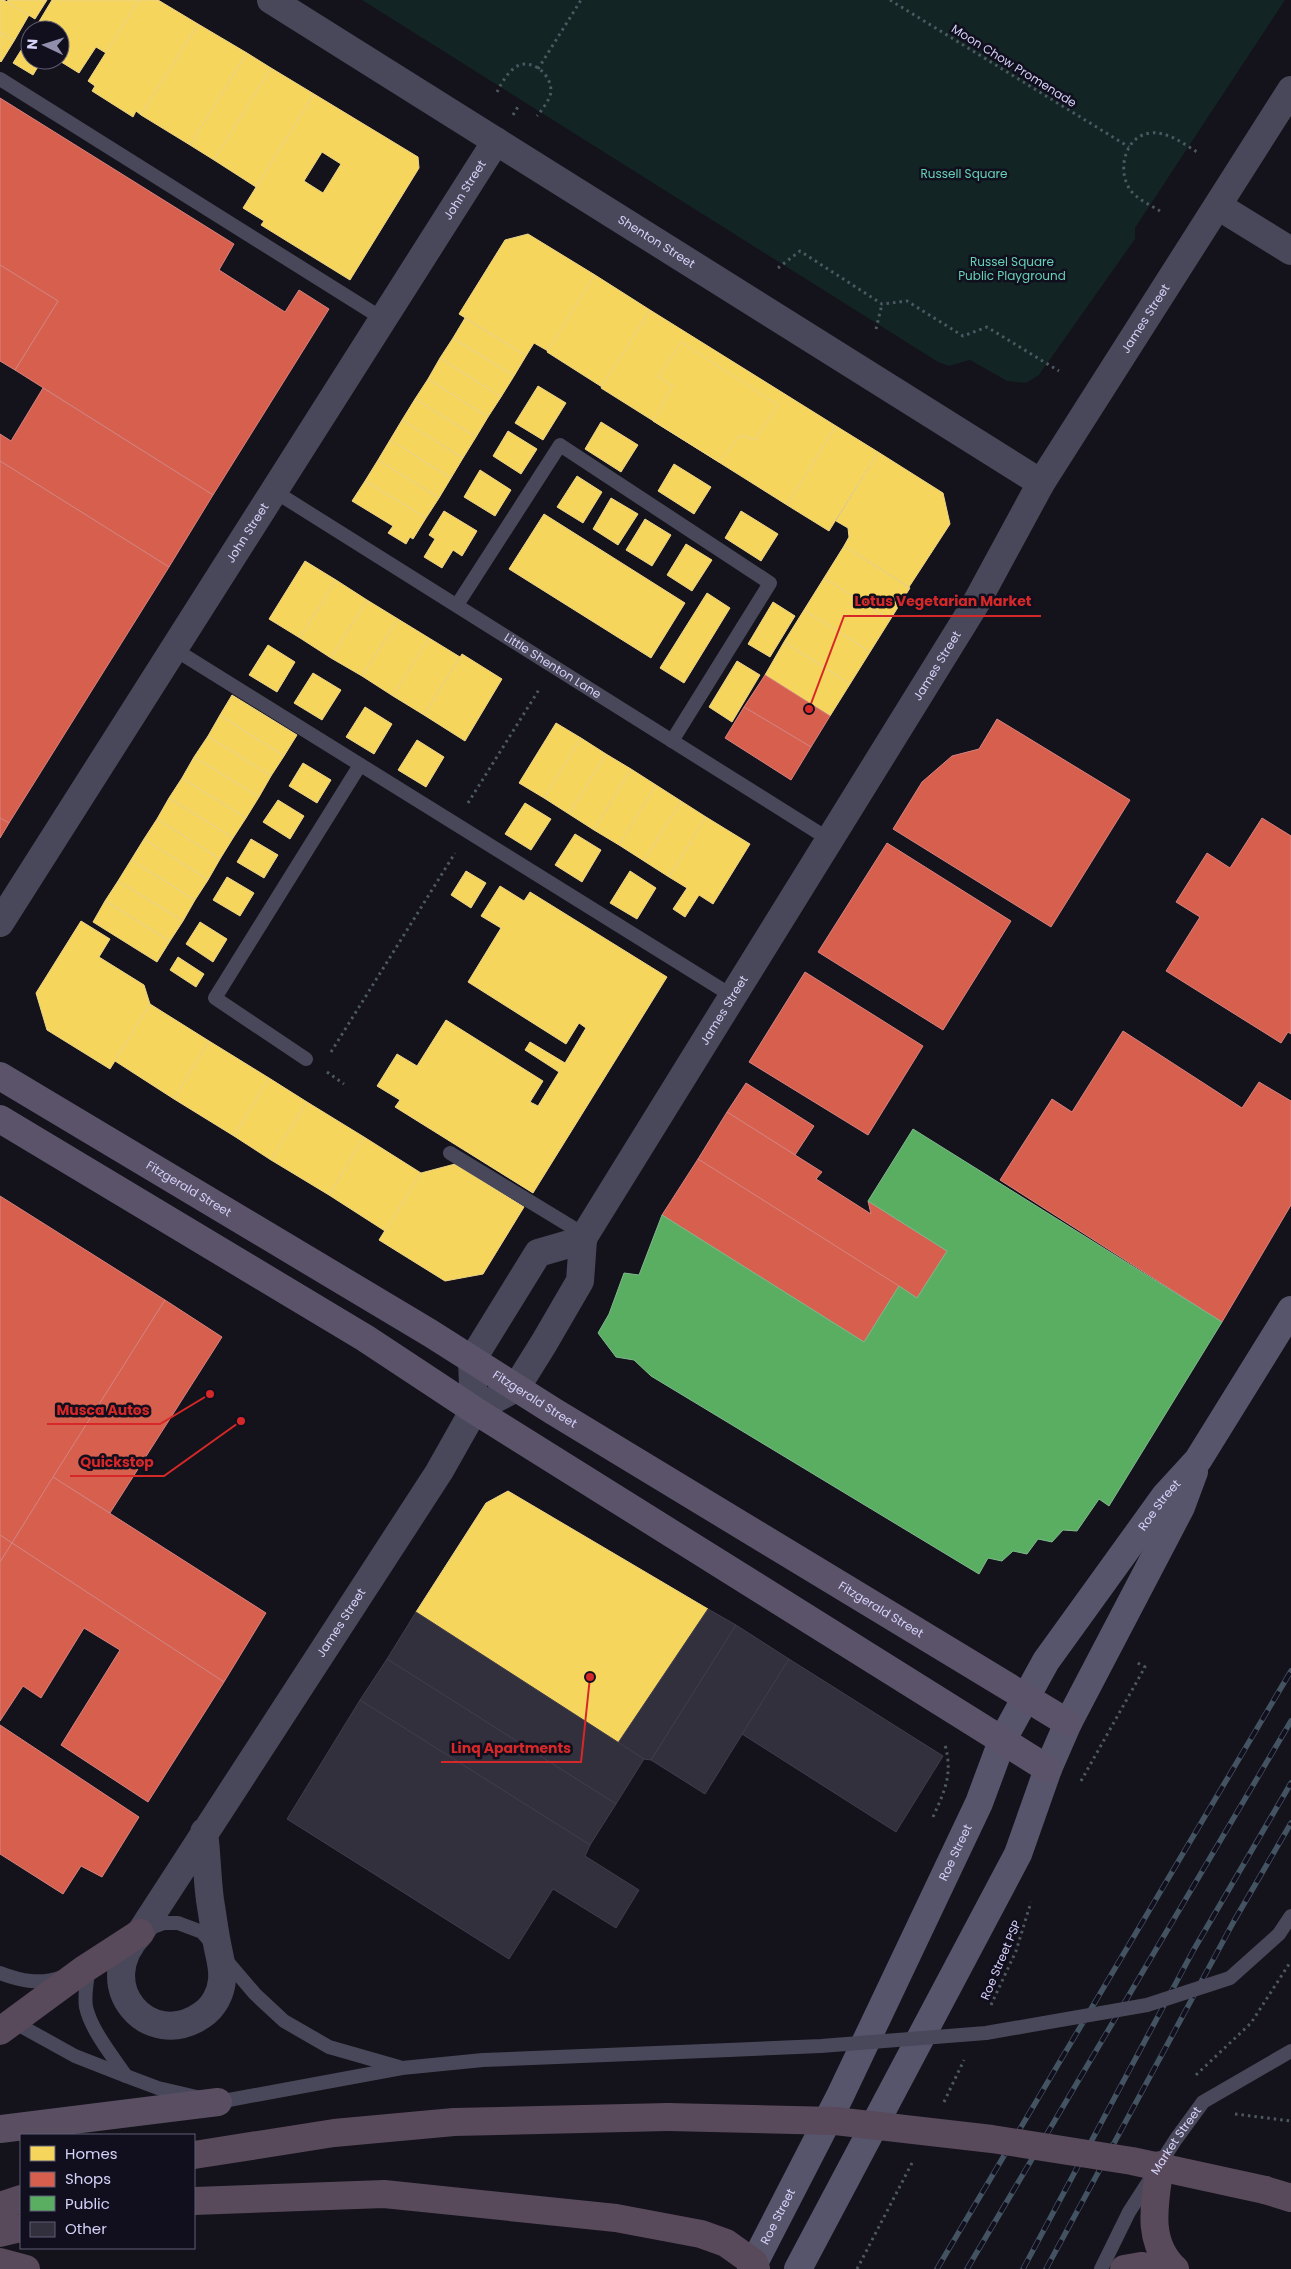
<svg xmlns="http://www.w3.org/2000/svg" width="1291" height="2269" font-family="Poppins,sans-serif">
<style>
.green{fill:#122424}
.homes{fill:#f6d55c;stroke:#ecd48b;fill-rule:evenodd}
.shops{fill:#d6604d;stroke:#d68281}
.public{fill:#5aae61;stroke:#7fb88f}
.building{fill:#32303c;stroke:#403d4d}
.lines{fill:none;stroke-linecap:round;stroke-linejoin:round}
.path{stroke:#4c5862;stroke-width:3;stroke-dasharray:2.5 4;stroke-linecap:butt}
.service{stroke:#49485a;stroke-width:14}
.minor{stroke:#49485a;stroke-width:28}
.tertiary{stroke:#49485a;stroke-width:28}
.secondary{stroke:#56556c;stroke-width:28}
.primary{stroke:#5b536a;stroke-width:28}
.trunk{stroke:#5a4e62;stroke-width:28}
.motorway{stroke:#58495b;stroke-width:28}
.rail-casing{stroke:#435361;stroke-width:5.5}
.rail{stroke:#110f1e;stroke-width:4;stroke-dasharray:11;stroke-linecap:butt}
.service-bridge{stroke:#49485a;stroke-width:14}
.motorway-bridge{stroke:#58495b;stroke-width:28}
.labels{text-anchor:middle;stroke-width:5;stroke-linejoin:round;paint-order:stroke}
.street-label{font-size:12px;fill:#d5d1f9;stroke:#110f1e}
.park-label{font-size:12px;fill:#66d0b6;stroke:#110f1e}
.leader{fill:none;stroke:#d62828;stroke-width:2}
.callout-dot{fill:#d62828;stroke:#110f1e;stroke-width:2}
.callout-label{font-size:14px;text-anchor:middle;font-weight:bold;fill:#d62828;stroke:#110f1e;stroke-width:5;stroke-linejoin:round;paint-order:stroke}
</style>
<rect width="100%" height="100%" fill="#14121a"/>
<!-- green -->
<path class="green" d="M362,0h923l-150,228v11l-96,136 -13,8 -19,-2 -37,-21 -21,6 -11,-4z"/>
<!-- homes -->
<g class="homes">
<path d="M0,0h4l25,15 -15,26 -14,-9z"/>
<path d="M8,0h39l-12,19 -28,-17z"/>
<path d="M52,0h87l-33,53 -10,-6 -17,26 -21,-13h2v-30h-26z"/>
<path d="M139,0h19l40,24 -57,91 -5,-4 -3,6 -41,-26 3,-5 -7,-5z"/>
<path d="M198,24l49,29 -57,92 -49,-30z"/>
<path d="M0,32l14,9 -13,21 -1,-1z"/>
<path d="M30,36v24h12l-9,15 -20,-12z"/>
<path d="M247,53l24,15 -57,92 -24,-15z"/>
<path d="M271,68l43,26 -58,93 -42,-27z"/>
<path d="M314,94l104,63 1,11 -69,112 -89,-55 3,-4 -21,-13zM322,152l19,12 -18,29 -19,-12z"/>
<path d="M528,234l67,41 -47,76 -14,-8 -8,13 -67,-42 46,-74z"/>
<path d="M595,275l55,35 -48,77 -55,-35z"/>
<path d="M650,310l186,116 -49,79 -186,-117z"/>
<path d="M465,318l61,38 -12,20 -61,-38z"/>
<path d="M453,338l61,38 -13,21 -61,-39z"/>
<path d="M681,342l97,63 -23,35 -15,-5 -21,27 -66,-41 20,-35 -15,-9z"/>
<path d="M440,358l61,39 -13,20 -60,-38z"/>
<path d="M428,379l60,38 -12,20 -61,-38z"/>
<path d="M538,386l28,17 -23,37 -28,-17z"/>
<path d="M415,399l61,38 -13,21 -61,-38z"/>
<path d="M402,420l61,38 -12,20 -61,-38z"/>
<path d="M601,422l37,23 -17,27 -36,-23z"/>
<path d="M836,426l42,26 -49,79 -42,-26z"/>
<path d="M508,431l29,18 -16,25 -28,-18z"/>
<path d="M390,440l61,38 -12,20 -61,-38z"/>
<path d="M878,452l65,41 7,31 -41,63 -65,-41 5,-9 -1,-9 -12,-7z"/>
<path d="M378,460l61,38 -13,20 -61,-37z"/>
<path d="M674,464l37,23 -17,27 -36,-23z"/>
<path d="M480,470l31,20 -16,26 -31,-19z"/>
<path d="M577,476l25,16 -19,31 -26,-16z"/>
<path d="M365,481l61,37 -13,21 -3,-2 -4,7 -18,-11 5,-7 -41,-25z"/>
<path d="M611,498l27,16 -20,31 -25,-16z"/>
<path d="M444,511l33,20 -15,25 -9,-6 -11,18 -18,-11 11,-18 -6,-4z"/>
<path d="M741,511l37,23 -17,27 -36,-23z"/>
<path d="M544,514l141,89 -34,55 -142,-89z"/>
<path d="M645,519l26,16 -19,31 -26,-16z"/>
<path d="M686,544l26,16 -20,31 -25,-16z"/>
<path d="M844,546l66,42 -20,32 -66,-42z"/>
<path d="M305,561l31,19 -36,58 -31,-19z"/>
<path d="M824,578l66,42 -20,32 -66,-42z"/>
<path d="M336,580l31,20 -36,58 -31,-20z"/>
<path d="M707,593l23,15 -46,75 -24,-15z"/>
<path d="M367,600l31,19 -36,57 -31,-18z"/>
<path d="M773,602l22,14 -25,41 -22,-13z"/>
<path d="M804,610l66,42 -20,32 -66,-42z"/>
<path d="M398,619l31,19 -36,58 -31,-20z"/>
<path d="M429,638l31,19 -36,58 -31,-19z"/>
<path d="M784,642l66,42 -20,32 -65,-41z"/>
<path d="M268,645l27,17 -18,30 -28,-17z"/>
<path d="M462,654l40,25 -37,62 -41,-26z"/>
<path d="M737,661l23,14 -28,47 -23,-15z"/>
<path d="M313,673l28,17 -19,30 -28,-17z"/>
<path d="M232,695l65,40 -13,21 -64,-41z"/>
<path d="M365,707l27,17 -18,30 -28,-17z"/>
<path d="M220,715l64,41 -13,20 -63,-40z"/>
<path d="M556,723l25,15 -37,60 -25,-15z"/>
<path d="M208,736l63,40 -12,21 -65,-40z"/>
<path d="M581,738l25,16 -37,60 -25,-16z"/>
<path d="M417,740l27,17 -18,30 -28,-17z"/>
<path d="M606,754l25,15 -37,61 -25,-16z"/>
<path d="M194,757l65,40 -13,21 -64,-40z"/>
<path d="M303,763l28,17 -14,23 -28,-17z"/>
<path d="M631,769l25,16 -37,60 -25,-15z"/>
<path d="M182,778l64,40 -13,20 -64,-40z"/>
<path d="M656,785l25,16 -37,60 -25,-16z"/>
<path d="M169,798l64,40 -13,21 -63,-40z"/>
<path d="M278,800l26,16 -14,23 -27,-17z"/>
<path d="M681,801l25,16 -37,60 -25,-16z"/>
<path d="M525,803l26,16 -20,31 -26,-16z"/>
<path d="M706,817l44,27 -37,60 -14,-9 -14,22 -12,-8 14,-21 -18,-11z"/>
<path d="M157,819l63,40 -12,21 -64,-41z"/>
<path d="M575,834l26,16 -19,32 -27,-17z"/>
<path d="M144,839l64,41 -13,20 -64,-40z"/>
<path d="M251,839l27,16 -14,23 -27,-16z"/>
<path d="M131,860l64,40 -12,21 -65,-40z"/>
<path d="M466,871l20,12 -15,25 -20,-13z"/>
<path d="M630,871l26,17 -19,31 -27,-16z"/>
<path d="M227,877l27,16 -14,23 -27,-16z"/>
<path d="M118,881l65,40 -13,20 -65,-40z"/>
<path d="M500,886l24,15 6,-9 137,85 -134,216 -138,-86 5,-7 -23,-14 20,-32 20,12 29,-46 97,61 -13,21 8,4 21,-34 -34,-22 5,-8 35,21 21,-35 -7,-5 -13,21 -98,-62 33,-54 -20,-12z"/>
<path d="M105,901l65,40 -13,21 -64,-40z"/>
<path d="M81,921l29,18 -11,18 45,28 6,19 -40,65 -63,-39 -11,-37z"/>
<path d="M200,922l27,17 -14,23 -27,-18z"/>
<path d="M178,957l26,17 -8,13 -26,-17z"/>
<path d="M150,1004l59,37 -35,58 -59,-38z"/>
<path d="M209,1041l60,37 -35,58 -60,-37z"/>
<path d="M269,1078l38,24 -36,58 -37,-24z"/>
<path d="M307,1102l57,35 -35,58 -58,-35z"/>
<path d="M364,1137l57,36 -36,58 -56,-36z"/>
<path d="M455,1164l69,43 -41,67 -38,7 -66,-41 42,-67z"/>
<path d="M508,1491l200,118 -90,134 -202,-131 70,-109z"/>
</g>
<!-- shops -->
<g class="shops">
<path d="M0,98l234,146 -15,26 66,42 14,-22 30,19 -116,186 -198,-125 43,-69 -58,-36z"/>
<path d="M0,265l58,36 -43,69 -15,-9z"/>
<path d="M43,388l170,107 -44,72 -169,-106v-27l11,7z"/>
<path d="M0,461l169,106 -160,256 -9,-5z"/>
<path d="M765,675l65,41 -19,31 -67,-40z"/>
<path d="M744,707l67,40 -20,33 -66,-42z"/>
<path d="M997,719l133,81 -79,127 -158,-98 29,-47 30,-26 27,-7z"/>
<path d="M0,818l9,5 -9,15z"/>
<path d="M1262,818l29,18v198l-3,-2 -7,11 -115,-72 34,-54 -24,-15 31,-49 23,15z"/>
<path d="M887,843l124,78 -68,109 -125,-78z"/>
<path d="M805,972l118,74 -55,89 -119,-73z"/>
<path d="M1123,1031l119,77 17,-26 32,19v104l-69,117 -222,-142 52,-81 20,13z"/>
<path d="M746,1083l68,43 -19,29 -68,-43z"/>
<path d="M727,1112l95,60 -6,7 55,35 -3,-13 79,50 -30,47 -219,-139z"/>
<path d="M698,1159l201,127 -35,56 -202,-127z"/>
<path d="M0,1196l165,104 -153,243 -12,-8z"/>
<path d="M165,1300l57,37 -112,176 -57,-36z"/>
<path d="M53,1477l213,136 -42,69 -212,-139z"/>
<path d="M0,1535l12,8 -12,19z"/>
<path d="M12,1543l212,139 -76,120 -87,-57 59,-95 -36,-22 -43,70 -18,-12 -23,35v-159z"/>
<path d="M0,1725l139,92 -37,60 -21,-11 -18,28 -63,-40z"/>
</g>
<!-- public -->
<path class="public" d="M913,1129l309,193 -113,184 -10,-7 -22,32 -14,-1 -11,12 -14,-3 -11,15 -14,-3 -11,10 -14,-3 -9,16 -328,-198 -17,-16 -18,-3 -18,-24 11,-19 15,-41 15,2 23,-60 202,127 35,-56 18,12 30,-47 -79,-50z"/>
<!-- building -->
<g class="building">
<path d="M708,1609l28,16 -85,135 -7,-1 -26,-16z"/>
<path d="M416,1612l228,147 -28,45 -229,-145z"/>
<path d="M736,1625l53,34 -84,135 -54,-34z"/>
<path d="M387,1659l229,145 -26,41 -230,-145z"/>
<path d="M789,1659l154,97 -47,76 -154,-98z"/>
<path d="M360,1700l230,145 -5,11 54,34 -23,38 -63,-39 -44,70 -222,-140z"/>
</g>
<g class="lines">
<!-- path -->
<g class="path">
<path d="M890,0l239,147"/>
<path d="M538,69l43,-69"/>
<path d="M497,92c4,-8 9,-17 16,-23 16,-15 43,7 37,27 -3,7 -8,14 -13,20"/>
<path d="M513,115l6,-10"/>
<path d="M1160,211c-10,-6 -25,-13 -31,-23 -12,-20 -3,-53 22,-55 16,-2 33,11 46,19"/>
<path d="M778,268l22,-17 82,53 25,-3 56,35 24,-9 72,44"/>
<path d="M876,329l6,-25"/>
<path d="M468,803l72,-115"/>
<path d="M331,1052l124,-199"/>
<path d="M327,1072l17,12"/>
<path d="M1081,1781l64,-114 -9,-5"/>
<path d="M933,1817c12,-27 20,-43 12,-72"/>
<path d="M991,2005l25,-54 15,-49"/>
<path d="M1196,2075l55,-52 40,-62"/>
<path d="M944,2102l20,-42"/>
<path d="M1235,2114l56,7"/>
<path d="M857,2269l55,-106"/>
</g>
<!-- service -->
<g class="service">
<path d="M0,79l383,240"/>
<path id="s1" d="M274,491l556,349"/>
<path d="M457,605l103,-160 210,138 -98,158"/>
<path d="M174,649l560,348"/>
<path d="M306,1059l-91,-61 145,-233"/>
<path d="M450,1153l135,82"/>
<path d="M145,1930l19,-7h14l24,9 53,62 29,27 45,26 70,20"/>
<path d="M89,1968c-2,12 -5,26 -3,39 5,23 27,50 40,69"/>
<path d="M0,1973c21,8 40,12 62,4"/>
<path d="M10,2020l65,36 51,20 32,12 60,14 184,-34 81,-8 246,-10"/>
<path id="s2" d="M1101,2269l28,-57 47,-73 27,-37 88,-51"/>
</g>
<!-- minor -->
<g class="minor">
<path id="s3" d="M271,0l770,483"/>
<path id="s4" d="M0,923l496,-782"/>
</g>
<!-- tertiary -->
<g class="tertiary">
<path d="M1218,206l73,45"/>
<path d="M474,1410l-2,-50 66,-107 45,-13"/>
<path id="s5" d="M204,1832c3,23 3,46 6,68 3,18 5,36 9,53 2,10 4,17 3,27 -1,13 -8,27 -20,35 -53,37 -112,-30 -62,-82l299,-461 35,-62 42,-22 28,-45 36,-62 3,-41 2,-5 391,-632 65,-120 250,-393"/>
</g>
<!-- secondary -->
<g class="secondary">
<path id="s6" d="M751,2269l89,-173 139,-293 23,-62 44,-80 119,-165 33,-36 93,-150"/>
<path d="M798,2269l220,-415 30,-85 20,-46 113,-216 13,-35"/>
</g>
<!-- primary -->
<g class="primary">
<path id="s7" d="M0,1076l430,257 123,78 515,312"/>
<path d="M0,1119l365,219 109,72 574,359"/>
</g>
<!-- trunk -->
<path class="trunk" d="M0,2129l218,-27"/>
<!-- motorway -->
<g class="motorway">
<path d="M0,2031l83,-61 57,-37"/>
<path d="M194,2155l140,-22 120,-11 214,-5"/>
<path d="M1160,2165c-5,37 -15,76 15,104"/>
<path d="M1265,2190l26,8"/>
<path d="M194,2201l190,-7 232,24 85,16 25,9 28,20 2,6"/>
<path d="M0,2206l21,-7"/>
<path d="M0,2233l21,-5"/>
<path d="M0,2262l26,7"/>
<path d="M1124,2269l17,-3 28,3"/>
</g>
<!-- rail casing -->
<g class="rail-casing">
<g id="rail">
<path d="M937,2269l354,-598"/>
<path d="M967,2269l324,-548"/>
<path d="M1023,2269l170,-318 98,-168"/>
<path d="M1046,2269l188,-348 57,-98"/>
</g>
</g>
<!-- rail -->
<use href="#rail" class="rail"/>
<!-- service-bridge -->
<path class="service-bridge" d="M729,2050l92,-4 165,-13 161,-28 83,-27 49,-44 12,-18"/>
<!-- motorway-bridge -->
<path class="motorway-bridge" d="M668,2117l167,4 157,18 140,22 133,29"/>
</g>
<g class="labels">
<!-- street labels -->
<g class="street-label">
<text transform="translate(1014 66) rotate(32)" y="4">Moon Chow Promenade</text>
<text dy="4" stroke="none"><textPath href="#s4" startOffset="868">John Street</textPath></text>
<text dy="4" stroke="none"><textPath href="#s3" startOffset="455">Shenton Street</textPath></text>
<text dy="4" stroke="none"><textPath href="#s5" startOffset="2264">James Street</textPath></text>
<text dy="4" stroke="none"><textPath href="#s4" startOffset="462">John Street</textPath></text>
<text dy="4" stroke="none"><textPath href="#s1" startOffset="329">Little Shenton Lane</textPath></text>
<text dy="4" stroke="none"><textPath href="#s5" startOffset="1859">James Street</textPath></text>
<text dy="4" stroke="none"><textPath href="#s5" startOffset="1454">James Street</textPath></text>
<text dy="4" stroke="none"><textPath href="#s7" startOffset="220">Fitzgerald Street</textPath></text>
<text dy="4" stroke="none"><textPath href="#s7" startOffset="625">Fitzgerald Street</textPath></text>
<text dy="4" stroke="none"><textPath href="#s6" startOffset="869">Roe Street</textPath></text>
<text dy="4" stroke="none"><textPath href="#s7" startOffset="1030">Fitzgerald Street</textPath></text>
<text dy="4" stroke="none"><textPath href="#s5" startOffset="720">James Street</textPath></text>
<text dy="4" stroke="none"><textPath href="#s6" startOffset="464">Roe Street</textPath></text>
<text transform="translate(1001 1960) rotate(-67)" y="4">Roe Street PSP</text>
<text dy="4" stroke="none"><textPath href="#s2" startOffset="149">Market Street</textPath></text>
<text dy="4" stroke="none"><textPath href="#s6" startOffset="59">Roe Street</textPath></text>
</g>
<!-- park labels -->
<g class="park-label">
<text x="964" y="178">Russell Square</text>
<text x="1012" y="266">Russel Square<tspan x="1012" dy="14">Public Playground</tspan></text>
</g>
</g>
<!-- callouts -->
<path class="leader" d="M809 709L844 616H1041M210 1394L160 1424H47M241 1421L164 1476H70M590 1677L581 1762H441"/>
<g class="callout-dot">
<circle cx="809" cy="709" r="5"/>
<circle cx="210" cy="1394" r="5"/>
<circle cx="241" cy="1421" r="5"/>
<circle cx="590" cy="1677" r="5"/>
</g>
<g class="callout-label">
<text x="943" y="606">Lotus Vegetarian Market</text>
<text x="103" y="1415">Musca Autos</text>
<text x="117" y="1467">Quickstop</text>
<text x="511" y="1753">Linq Apartments</text>
</g>
<!-- legend -->
<rect x="20" y="2134" width="175" height="115" fill="#110f1e" stroke="#5f5d76"/>
<rect x="30" y="2146" width="25" height="15" fill="#f6d55c" stroke="#5f5d76"/>
<text x="65" y="2159" font-size="15" fill="#d5d1f9">Homes</text>
<rect x="30" y="2172" width="25" height="15" fill="#d6604d" stroke="#5f5d76"/>
<text x="65" y="2184" font-size="15" fill="#d5d1f9">Shops</text>
<rect x="30" y="2196" width="25" height="15" fill="#5aae61" stroke="#5f5d76"/>
<text x="65" y="2209" font-size="15" fill="#d5d1f9">Public</text>
<rect x="30" y="2222" width="25" height="15" fill="#32303c" stroke="#5f5d76"/>
<text x="65" y="2234" font-size="15" fill="#d5d1f9">Other</text>
<!-- north arrow -->
<g transform="translate(45 45) rotate(274)"><circle r="24" fill="#110f1e" stroke="#5f5d76"/>
<path d="M0-4L9 19L0 12L-9 19Z" fill="#918eab"/>
<text y="-8" font-size="14" font-weight="bold" text-anchor="middle" fill="#d5d1f9">N</text>
</g>
</svg>
